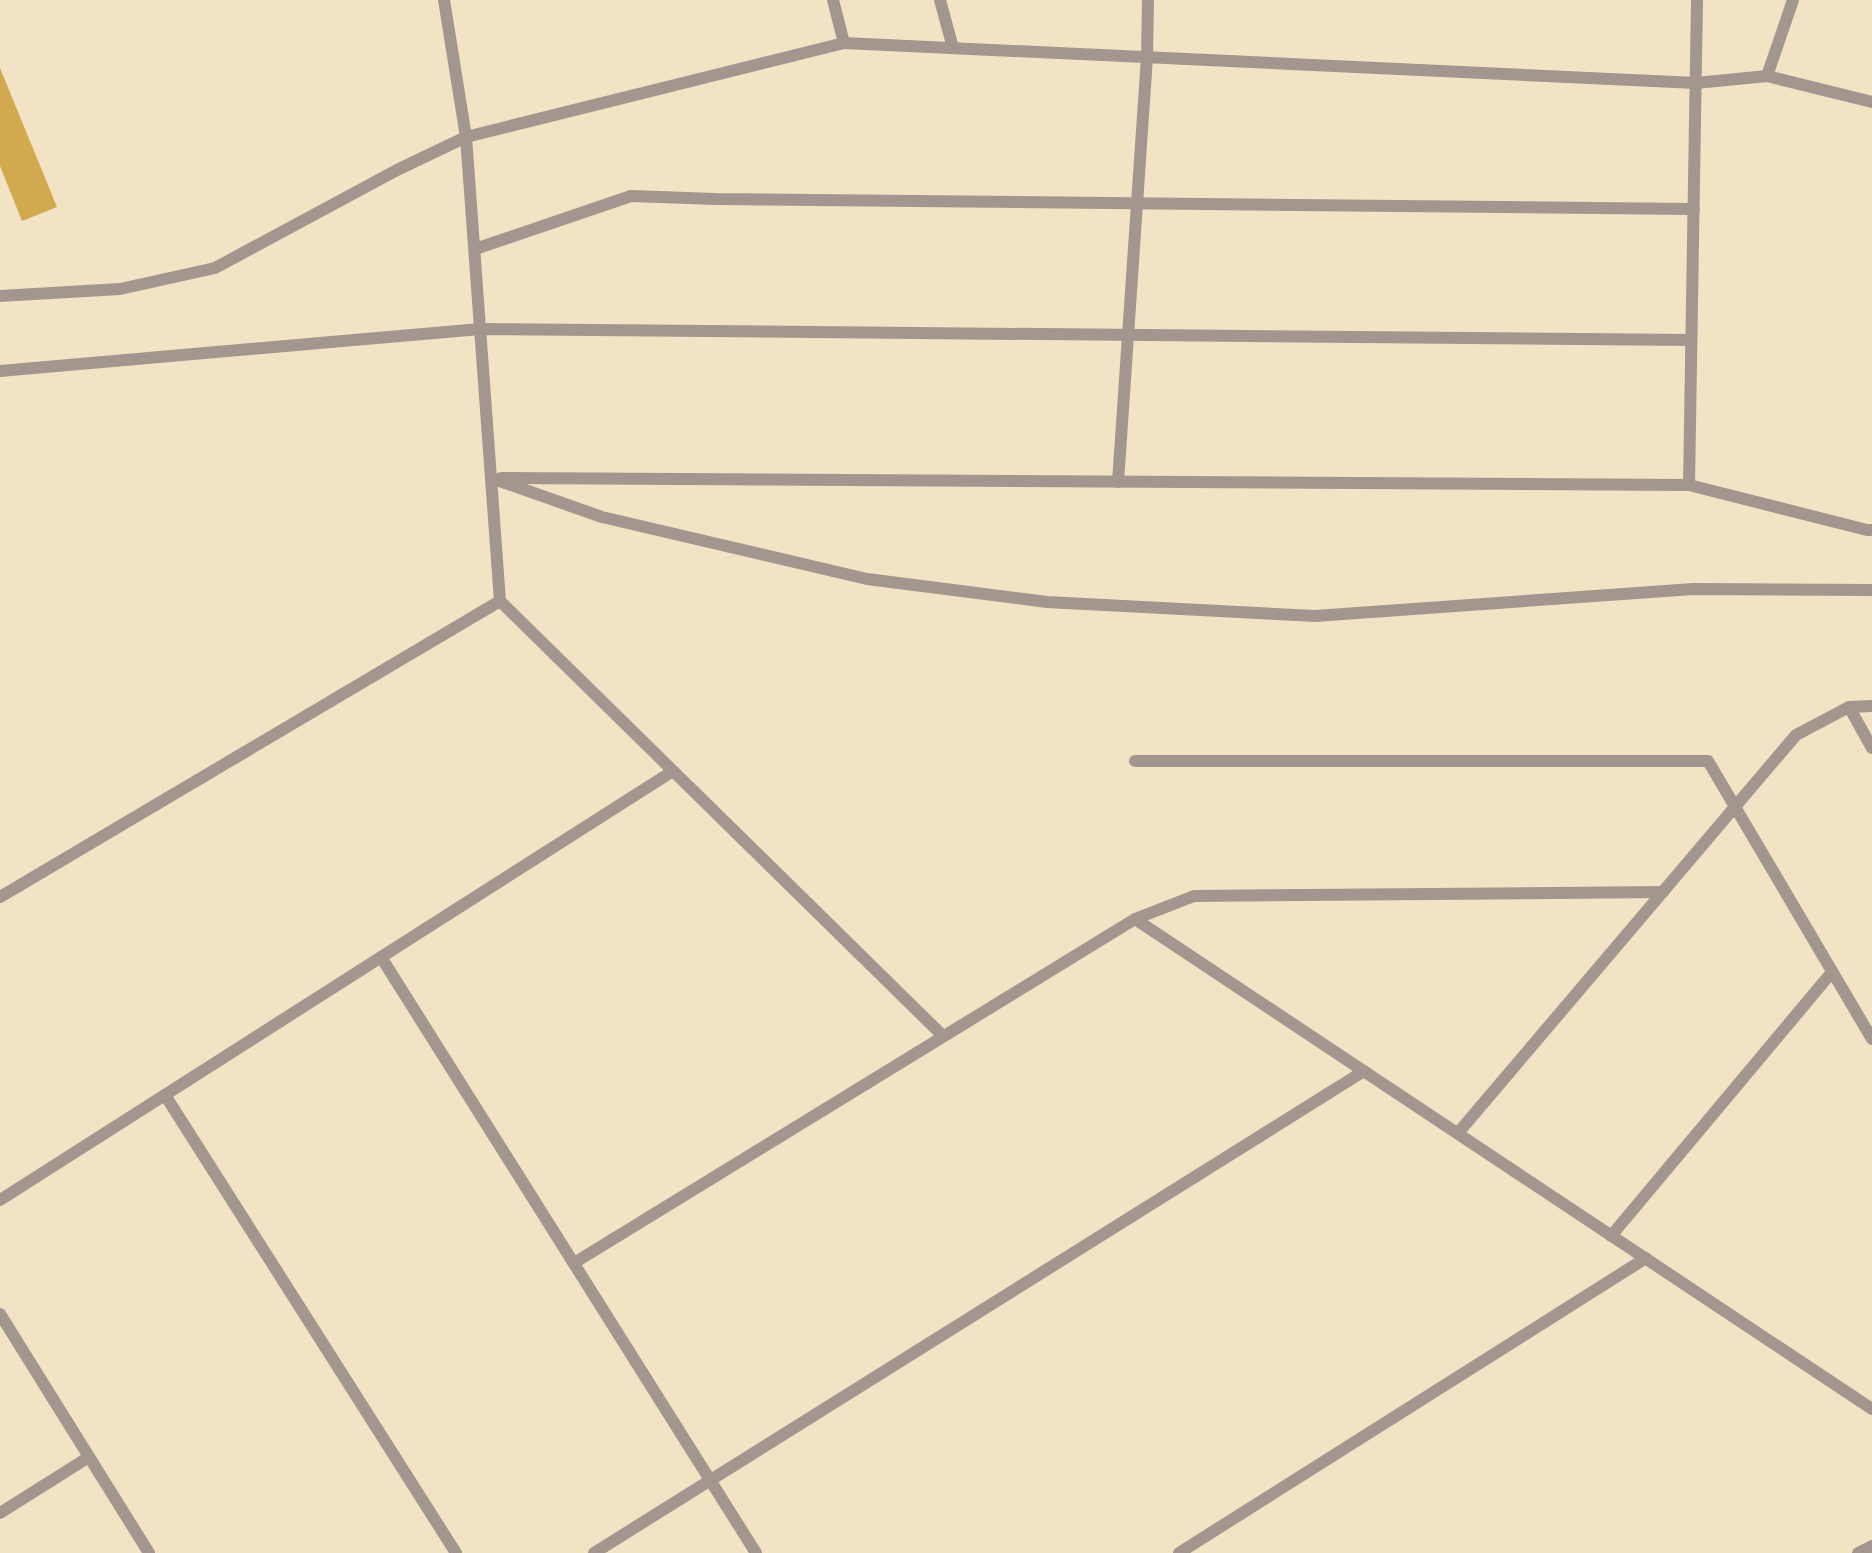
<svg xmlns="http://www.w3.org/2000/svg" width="1872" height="1553" font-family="Montserrat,sans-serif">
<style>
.building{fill:#d3a94f}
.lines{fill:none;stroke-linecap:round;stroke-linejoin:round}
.minor{stroke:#a3968f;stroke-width:12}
</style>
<rect width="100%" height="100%" fill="#f2e3c5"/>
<!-- building -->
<path class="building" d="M0,68l57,139 -35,14 -22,-55z"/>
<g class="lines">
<!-- minor -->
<g class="minor">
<path d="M444,0l22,137 34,464 443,435"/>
<path d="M833,0l11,43"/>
<path d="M940,0l13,48"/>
<path d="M1767,76l26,-76"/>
<path d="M475,249l156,-53 84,3 979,10"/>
<path d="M0,296l120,-7 95,-21 182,-98 69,-33 378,-94 852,40 71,-7 105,26"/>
<path d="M0,371l480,-42 1211,11"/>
<path d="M491,478l111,39 265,62 180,23 268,14 378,-27 179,1"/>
<path d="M501,478l1188,7 178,45h5"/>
<path d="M1118,482l29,-425 1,-57"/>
<path d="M1689,485l8,-485"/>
<path d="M1849,707l23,41"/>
<path d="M1135,761h573l164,278"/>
<path d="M0,897l500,-296"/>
<path d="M1135,919l737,490"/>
<path d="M381,957l375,596"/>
<path d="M165,1095l291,458"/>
<path d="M1458,1133l338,-398 53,-28 23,-1"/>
<path d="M0,1200l673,-429"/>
<path d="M1611,1236l221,-264"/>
<path d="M574,1263l561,-344 59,-23 469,-4"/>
<path d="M0,1314l149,239"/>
<path d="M0,1513l89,-56"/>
<path d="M594,1553l770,-482"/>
<path d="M1179,1553l467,-295"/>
<path d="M1858,1553l14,-7"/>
</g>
</g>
</svg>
